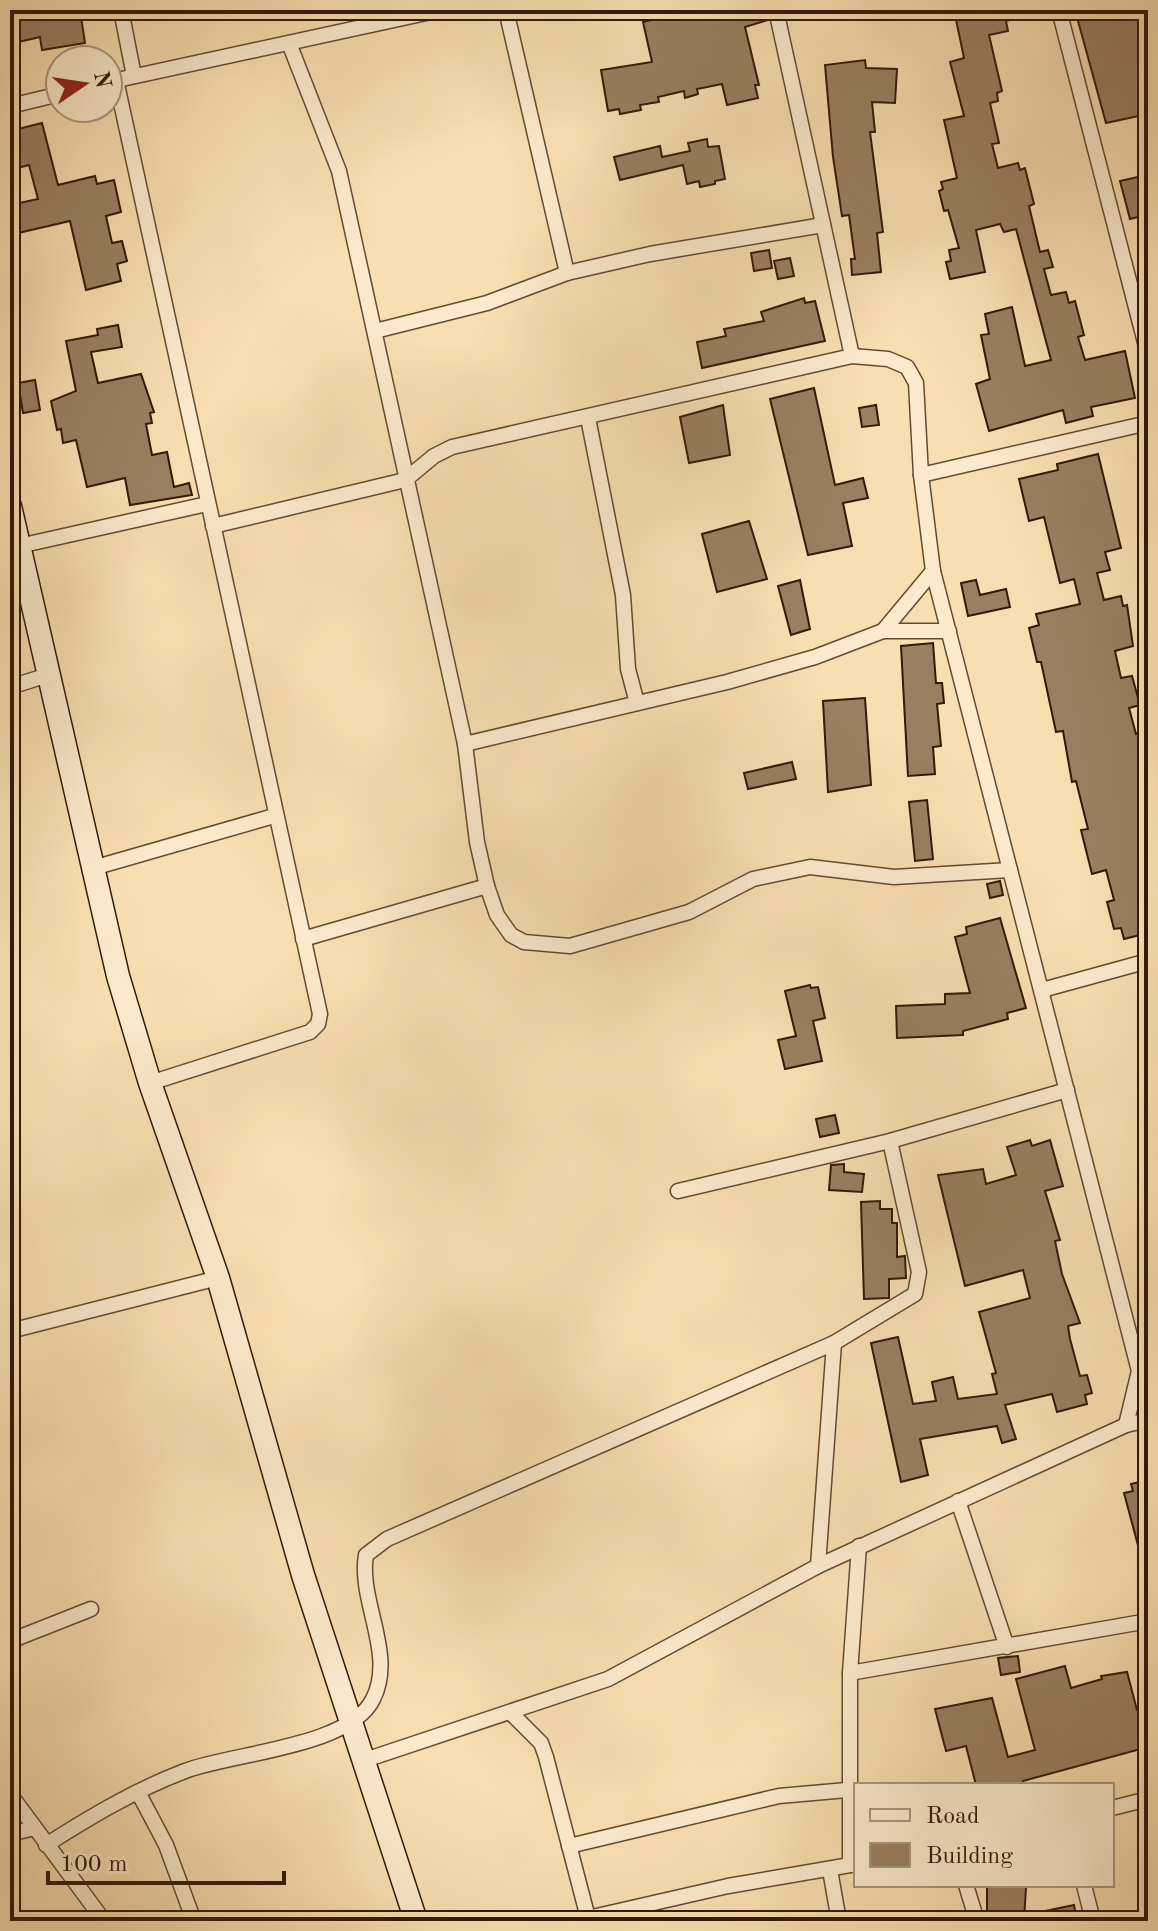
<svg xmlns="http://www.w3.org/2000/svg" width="1158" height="1931" font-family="'Old Standard TT',serif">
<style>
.building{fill:#9a7f60;stroke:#331908;stroke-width:2}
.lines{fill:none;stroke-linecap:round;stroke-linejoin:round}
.street-casing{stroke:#644a32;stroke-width:17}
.secondary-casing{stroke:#331908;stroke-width:25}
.street{stroke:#fbeacc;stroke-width:14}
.secondary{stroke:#fbeacc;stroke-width:22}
</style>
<rect width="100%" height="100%" fill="#f9deb1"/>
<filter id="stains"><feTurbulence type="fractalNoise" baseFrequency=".0025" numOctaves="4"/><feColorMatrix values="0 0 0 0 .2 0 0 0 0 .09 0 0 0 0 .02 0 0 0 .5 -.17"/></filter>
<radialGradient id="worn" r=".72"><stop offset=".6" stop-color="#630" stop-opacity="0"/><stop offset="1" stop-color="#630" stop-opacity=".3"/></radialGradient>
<!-- building -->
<g class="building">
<path d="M10,10h70l5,33 -43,7 -2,-13 -30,7z"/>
<path d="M657,10h23v3l86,-3 2,10 -23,7 14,58h-4l3,13 -31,7 -5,-21 -25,5 1,5 -13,4 -1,-7 -26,6 1,5 -19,3 1,5 -21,4 -1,-5 -11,2 -7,-41 51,-8 -9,-40 16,-4z"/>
<path d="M954,10h75v5l-23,6 2,10 -19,4 13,56 -5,2 1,8 -8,2 9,40 -7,1 6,24 20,-5 2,7 5,-2 9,36 -5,2 11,46 8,-2 5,17 -9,2 7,26 15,-3 3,11 6,-2 9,34 -6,2 7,23 40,-9 10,47 -44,9 2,9 -27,7 -3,-13 -74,21 -13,-47 14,-5 -9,-44 8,-1 -4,-20 27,-7 13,59 26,-6 -35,-131 -12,3 -4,-8 -24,6 9,42 -35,7 -4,-17 5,-1 -2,-11 10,-2 -11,-38 -4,1 -5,-20 4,-2 -2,-7 16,-4 -13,-58 20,-4 -14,-54 14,-4z"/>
<path d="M1075,10h73v45l-8,3 8,29v27l-42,9z"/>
<path d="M865,60l1,8 31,1 -2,34 -23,-1 3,30h-5l13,100 -6,1 4,39 -29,3 -1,-16h4l-6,-44 -7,1 -9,-59 -8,-92z"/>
<path d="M42,123l16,62 37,-9 2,8 17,-4 7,32 -15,4 6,27 10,-2 5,20 -10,3 4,17 -35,9 -16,-69 -56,13 -4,-29 28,-6 -9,-34 -19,5v-39z"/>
<path d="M707,139l1,8 11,-1 6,33 -10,2v3l-15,3 -1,-6 -12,3 -4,-19 -63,15 -6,-23 46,-11 2,11 28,-6 -2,-8z"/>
<path d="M1138,177l8,38 -16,4 -10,-38z"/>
<path d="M769,250l3,18 -18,3 -3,-18z"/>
<path d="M790,258l4,18 -16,3 -4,-18z"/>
<path d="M804,298l1,5 10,-2 10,40 -123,27 -5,-26 29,-6 -2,-7 40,-8 -3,-9z"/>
<path d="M118,325l4,22 -31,5 7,31 43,-9 13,38 -4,1 2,10 -6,1 6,31 15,-3 7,35 15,-4 3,12 -62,10 -5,-27 -38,9 -11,-47 -13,3 -2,-14 -4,1 -6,-29 25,-10 -10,-50 32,-6 -1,-6z"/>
<path d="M35,380l5,30 -17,3 -5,-30z"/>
<path d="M814,388l21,97 28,-7 5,20 -25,5 9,43 -44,9 -38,-156z"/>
<path d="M723,405l7,50 -41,8 -9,-46z"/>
<path d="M876,405l3,20 -17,2 -3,-19z"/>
<path d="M1098,454l23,94 -16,4 5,18 -13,3 7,27 17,-4 2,10 4,-1 6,41 -18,5 6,27 11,-2 8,29 -11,3 7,26 10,-2 2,7v194l-24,6 -3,-11 -7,1 -7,-27 7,-2 -8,-30 -14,4 -11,-44 7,-1 -12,-48 -4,1 -9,-51 -7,1 -15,-70h-4l-8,-34 10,-3 -3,-11 44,-10 -6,-25 -14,4 -16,-66 -15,4 -10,-42 39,-9 -1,-6z"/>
<path d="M749,521l18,58 -50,13 -15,-58z"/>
<path d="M800,580l10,49 -19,6 -13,-49z"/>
<path d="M976,580l4,15 26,-6 4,18 -42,9 -7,-33z"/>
<path d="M933,643l3,40h6l2,20 -7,1 4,42 -8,1 2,27 -27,2 -7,-130z"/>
<path d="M865,698l6,87 -43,7 -5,-91z"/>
<path d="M792,762l4,17 -48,10 -4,-16z"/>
<path d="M927,800l6,59 -18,2 -6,-59z"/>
<path d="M1000,881l3,14 -13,3 -3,-14z"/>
<path d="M1000,918l26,90 -19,5 1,6 -45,12v4l-66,3 -1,-32 49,-2v-10l25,-1 -15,-56 12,-3 -1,-7z"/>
<path d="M810,985l1,3 7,-1 7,31 -12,3 9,40 -37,8 -7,-29 18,-4 -11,-45z"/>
<path d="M835,1115l4,18 -19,4 -4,-18z"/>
<path d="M1030,1140l2,6 18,-6 13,46 -18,5 15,49 -5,1 7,33 18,49 -12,3 2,13 10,37 7,-1 5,18 -7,2 2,9 -30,8 -5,-18 -47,11 11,34 -14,4 -5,-17 -77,13 8,36 -27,7 -30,-139 27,-6 15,67 23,-3 -4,-19 21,-5 5,22 39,-5 -5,-20 4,-1 -17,-61 51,-14 -7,-28 -58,16 -27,-111 45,-6 3,15 30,-9 -9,-28z"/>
<path d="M844,1164v8l20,2 -2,18 -33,-2 2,-25z"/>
<path d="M880,1201v8h12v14h5v34l8,-1 1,22 -17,1v19l-25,1 -3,-97z"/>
<path d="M1148,1480v87l-4,1 -20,-75 9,-2 -2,-7z"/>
<path d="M1018,1656l2,16 -19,3 -3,-17z"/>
<path d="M1065,1666l6,22 31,-9 -1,-3 26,-4 10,38 11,-3v40l-125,34 1,4h-48l-10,-39 -20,5 -11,-42 57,-11 16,59 27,-7 -19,-71z"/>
<path d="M987,1885l39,2 -2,34h-37z"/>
<path d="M1074,1905l3,16h-50l-1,-6z"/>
</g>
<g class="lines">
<!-- street casing -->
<g class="street-casing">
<g id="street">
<path d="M121,10l13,66"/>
<path d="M506,10l61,263"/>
<path d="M776,10l76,346"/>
<path d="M1059,10l89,344"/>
<path d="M289,43l50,128 126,573 12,98 10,44 10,29 14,20 13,7 46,4 119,-34 64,-33 57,-12 84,10 116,-7"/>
<path d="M116,80l204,934 -2,10 -8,8 -160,51"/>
<path d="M108,82l332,-72"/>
<path d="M10,106l50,-12"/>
<path d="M375,331l112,-28 80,-30 83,-19 173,-29"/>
<path d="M588,418l35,177 5,74 9,34"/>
<path d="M921,475l227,-52"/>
<path d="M213,526l192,-46 29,-24 18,-9 400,-91 36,3 19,8 9,16 5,92 12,96 206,800 -13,54"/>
<path d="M19,546l188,-42"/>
<path d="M883,631l50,-60"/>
<path d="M10,687l38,-12"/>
<path d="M465,744l262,-62 88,-25 68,-26h66"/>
<path d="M93,868l181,-52"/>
<path d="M303,939l184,-53"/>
<path d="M1042,990l106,-29"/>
<path d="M678,1191l212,-50 177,-51"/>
<path d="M10,1331l208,-53"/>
<path d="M958,1501l49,146"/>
<path d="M818,1566l16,-223"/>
<path d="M10,1641l81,-32"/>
<path d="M850,1673l298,-52"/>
<path d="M510,1712l31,31 5,14 42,161 140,-32 128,-22"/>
<path d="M362,1761l246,-82 210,-113 308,-141 22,-5"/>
<path d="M138,1792l28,53 28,76"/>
<path d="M10,1794l94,127"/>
<path d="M1112,1808l36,-9"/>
<path d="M10,1834l24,-6"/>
<path d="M46,1845c44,-28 89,-55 139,-74 47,-18 165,-24 188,-72 23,-45 -15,-98 -7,-144l21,-16 447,-196 81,-49 4,-22 -29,-131"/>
<path d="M569,1846l210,-50 68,-6"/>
<path d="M850,1865v-192l9,-127"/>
<path d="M830,1870l9,51"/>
<path d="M966,1885l11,36"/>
<path d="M1084,1885l9,36"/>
</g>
</g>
<!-- secondary casing -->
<g class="secondary-casing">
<path id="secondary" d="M10,506l108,470 32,107 68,195 85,297 113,346"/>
</g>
<!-- street -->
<use href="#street" class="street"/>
<!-- secondary -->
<use href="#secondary" class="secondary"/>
</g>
<!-- margin -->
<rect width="1158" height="1931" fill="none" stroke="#f9deb1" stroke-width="40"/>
<rect x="12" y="12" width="1134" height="1907" fill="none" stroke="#331908" stroke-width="4"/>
<rect x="20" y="20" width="1118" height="1891" fill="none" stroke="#331908" stroke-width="2"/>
<!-- legend -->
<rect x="854" y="1783" width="260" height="104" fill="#fbeacc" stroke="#ab967e" stroke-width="2"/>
<rect x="870" y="1809" width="40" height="12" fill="#fbeacc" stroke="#ab967e" stroke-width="2"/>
<text x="926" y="1823" font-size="24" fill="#331908">Road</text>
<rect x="870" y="1843" width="40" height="24" fill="#9a7f60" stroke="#ab967e" stroke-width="2"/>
<text x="926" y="1863" font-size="24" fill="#331908">Building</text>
<!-- north arrow -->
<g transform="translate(84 84) rotate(77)"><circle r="38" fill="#fbeacc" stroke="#ab967e" stroke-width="2"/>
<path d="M0-6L14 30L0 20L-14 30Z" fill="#8f2418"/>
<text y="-12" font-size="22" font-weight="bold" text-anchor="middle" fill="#331908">N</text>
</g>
<!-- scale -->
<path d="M48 1871v12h236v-12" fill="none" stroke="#331908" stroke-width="4"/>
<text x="60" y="1871" font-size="24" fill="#331908" stroke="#fbeacc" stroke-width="6" paint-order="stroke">100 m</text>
<rect width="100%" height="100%" filter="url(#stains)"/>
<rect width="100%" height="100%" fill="url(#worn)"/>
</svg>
